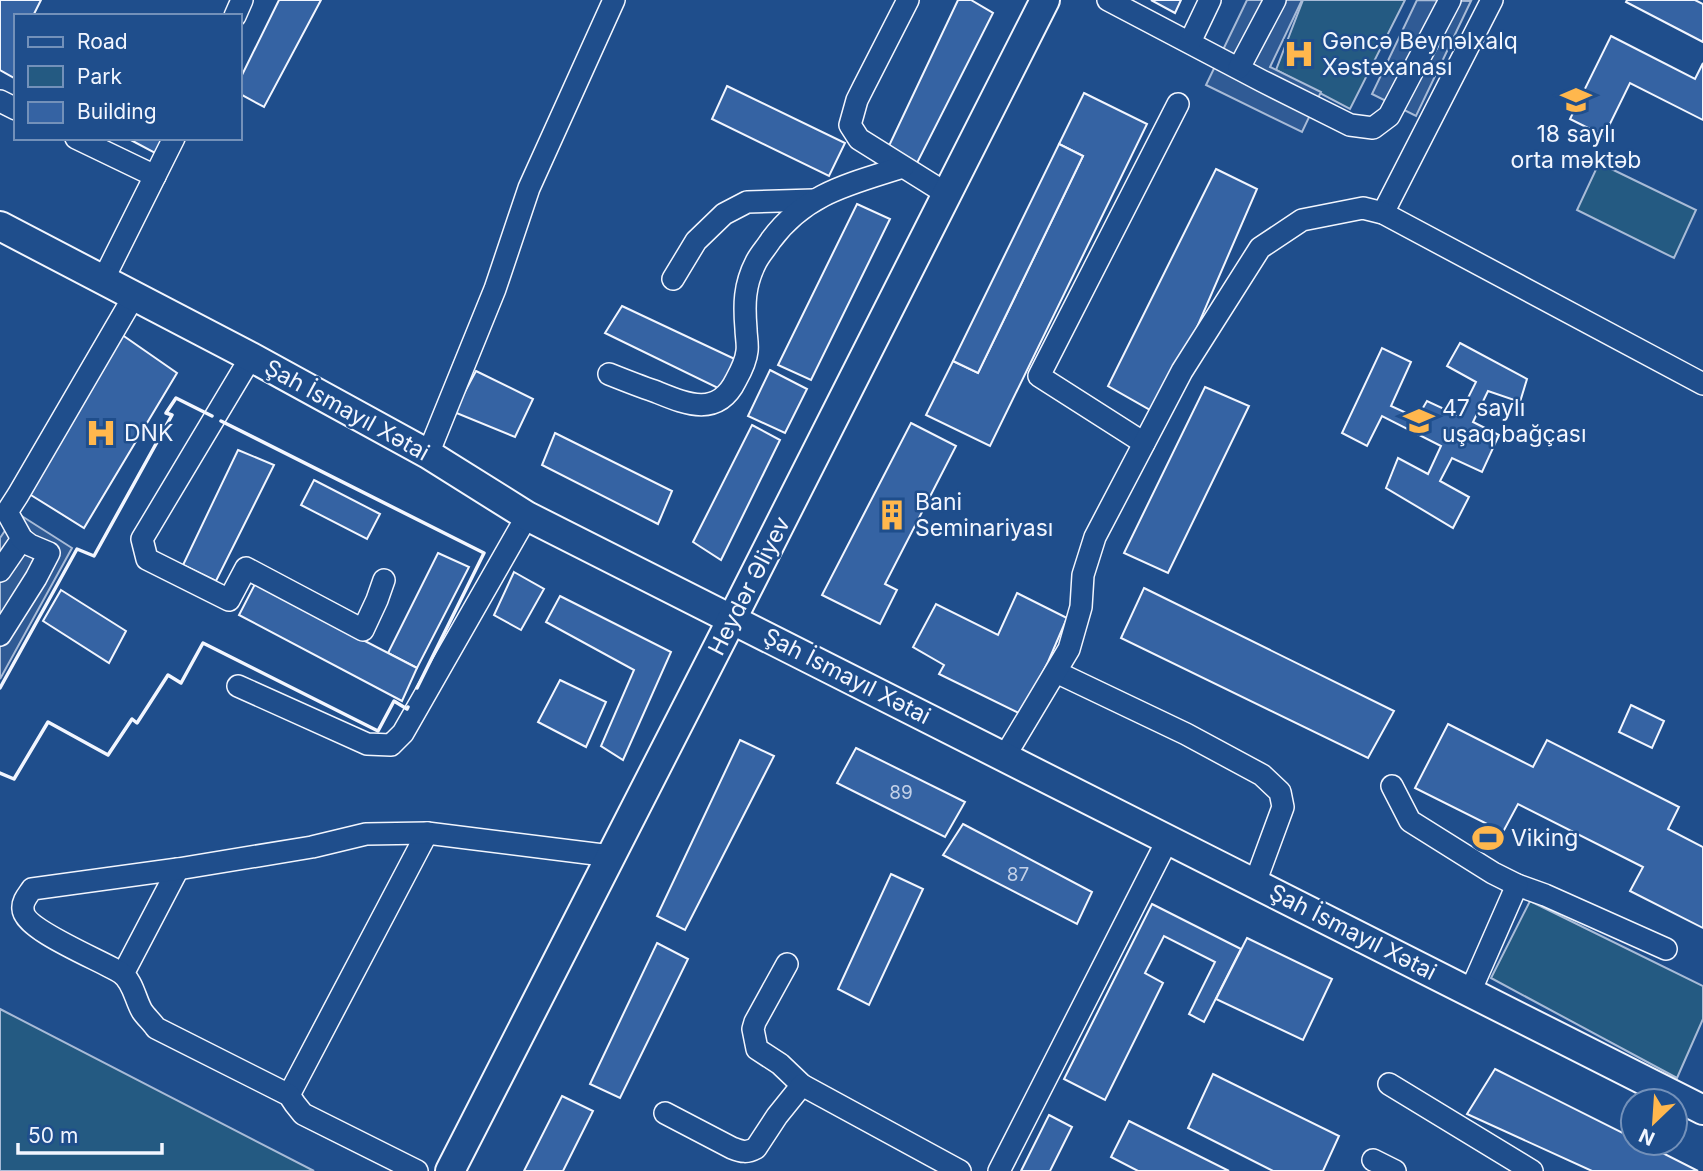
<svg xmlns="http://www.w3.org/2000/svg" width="1703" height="1171" font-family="Inter,sans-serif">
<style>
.green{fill:#245a82;stroke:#a8bbd7;stroke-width:2}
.parking{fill:#305b95;stroke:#a8bbd7;stroke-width:2}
.building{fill:#3563a3;stroke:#f2f6ff;stroke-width:2}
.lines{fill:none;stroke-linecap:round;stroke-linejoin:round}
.minor-casing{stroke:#f2f6ff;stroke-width:24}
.major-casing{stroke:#f2f6ff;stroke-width:32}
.minor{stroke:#1f4e8c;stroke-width:21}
.major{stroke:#1f4e8c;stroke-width:28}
.wall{stroke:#f2f6ff;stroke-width:3.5}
.labels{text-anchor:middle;stroke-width:5;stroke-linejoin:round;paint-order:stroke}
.number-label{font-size:19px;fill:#c3d1e8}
.poi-label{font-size:23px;fill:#f2f6ff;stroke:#1f4e8c;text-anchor:start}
.street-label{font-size:23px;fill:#f2f6ff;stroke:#1f4e8c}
</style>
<rect width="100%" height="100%" fill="#1f4e8c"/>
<!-- green -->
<g class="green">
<path d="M1303,0h102l-55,109 -74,-39z"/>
<path d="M1599,163l97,47 -22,48 -97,-48z"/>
<path d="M1530,901l173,85v33l-26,59 -186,-100z"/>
<path d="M0,1009l314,162h-314z"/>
</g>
<!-- parking -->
<g class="parking">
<path d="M1247,0h55l-32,67 51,25 -19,40 -96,-47z"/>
<path d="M1417,0l54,1 -55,115 -44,-22z"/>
<path d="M17,513l55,35 -72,131v-141z"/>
</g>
<!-- building -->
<g class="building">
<path d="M0,0h41l-8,16h-17v63l-16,-9z"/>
<path d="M279,0h42l-57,107 -24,-13v-15z"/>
<path d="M958,0h13l22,13 -77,152 -29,-15z"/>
<path d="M1151,0h30l-6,13z"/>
<path d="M1627,0h68l8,4v38l-77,-40z"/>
<path d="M1611,36l84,43 8,-16v57l-73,-37 -26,53 -34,-17z"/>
<path d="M727,86l118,57 -16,33 -117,-57z"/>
<path d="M1084,93l63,31 -157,322 -64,-31 27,-54 25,12 105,-217 -24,-12z"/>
<path d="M127,138h36l-8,15z"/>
<path d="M1059,144l24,12 -105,217 -25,-12z"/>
<path d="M1216,169l41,20 -98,226 -51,-29z"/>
<path d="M857,204l33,15 -79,161 -33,-15z"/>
<path d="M622,306l117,55 -15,30 -119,-58z"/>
<path d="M118,332l59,41 -93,155 -58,-36z"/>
<path d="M1460,343l67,36 -7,23 -32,-11 -15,31 26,13 -17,37 -30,-14 -12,23 29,16 -16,31 -67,-40 12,-30 30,16 13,-28 -59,-30 -15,30 -25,-13 40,-85 29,14 -20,44 26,12 10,-17 32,15 17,-34 -29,-16z"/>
<path d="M770,370l37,19 -22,44 -37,-17z"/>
<path d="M476,371l57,28 -18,38 -61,-25z"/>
<path d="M1205,387l44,19 -81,167 -44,-20z"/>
<path d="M911,423l45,23 -71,138 12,6 -17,34 -58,-29z"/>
<path d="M752,425l28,15 -59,120 -28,-18z"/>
<path d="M555,433l117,58 -14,33 -116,-59z"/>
<path d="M238,450l36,15 -58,116 -33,-16z"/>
<path d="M314,480l66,34 -13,25 -66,-34z"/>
<path d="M438,553l31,14 -52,101 -29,-15z"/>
<path d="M514,572l30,17 -23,41 -27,-15z"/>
<path d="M255,584l162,84 -15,33 -163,-86z"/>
<path d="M1144,588l250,123 -26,47 -247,-120z"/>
<path d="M61,590l65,41 -17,32 -66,-42z"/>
<path d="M1017,593l50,25 -19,44 -27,52 -82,-40 5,-9 -31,-18 23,-43 62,31z"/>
<path d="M560,596l111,56 -48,108 -22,-14 33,-76 -88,-48z"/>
<path d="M560,680l46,22 -20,45 -48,-25z"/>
<path d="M1631,705l33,16 -12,27 -33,-16z"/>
<path d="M1448,724l85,43 14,-27 132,67 -11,22 35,18v81l-73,-37 13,-24 -125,-63 -15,28 -88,-44z"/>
<path d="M740,740l34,16 -89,174 -28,-14z"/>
<path d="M856,748l109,54 -20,35 -108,-54z"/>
<path d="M963,824l129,68 -15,32 -134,-69z"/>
<path d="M891,874l32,15 -54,116 -31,-16z"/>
<path d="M1152,904l89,45 -37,73 -15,-8 26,-52 -51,-26 -19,37 18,10 -58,117 -41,-21z"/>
<path d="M1247,938l85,41 -29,61 -87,-41z"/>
<path d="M657,943l31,16 -68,139 -30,-14z"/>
<path d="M1495,1069l138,69v5h10l55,28h-106l-125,-57z"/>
<path d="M1213,1074l126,62 -16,35h-50l-85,-43z"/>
<path d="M562,1096l31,15 -30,60h-39z"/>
<path d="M1049,1115l23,12 -22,44h-29z"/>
<path d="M1129,1121l100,50h-91l-27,-14z"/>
</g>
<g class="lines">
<!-- minor casing -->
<g class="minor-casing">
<g id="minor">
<path d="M908,0l-45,88 -6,12 -7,25 9,14 88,55"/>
<path d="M1108,0l154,81 88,44 23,3 16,-12 61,-116"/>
<path d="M235,16l7,-16"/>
<path d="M1190,42l20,-42"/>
<path d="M1239,68l36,-68"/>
<path d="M0,101l16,8"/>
<path d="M76,138l79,38"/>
<path d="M1383,213l109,-213"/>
<path d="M673,279l23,-38 28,-27 23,-12 67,-2"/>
<path d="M103,280l71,-142"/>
<path d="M251,357l-109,182 5,20 82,41 17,-32 117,62 14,-30 7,-20"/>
<path d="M609,374c15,6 30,12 45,17 30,12 63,28 82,-11 5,-9 10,-19 11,-29 1,-7 -1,-15 -1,-22 -2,-24 -2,-44 10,-67 4,-8 10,-14 15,-22 35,-47 79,-56 132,-73"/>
<path d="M1144,443l-105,-67 139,-272"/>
<path d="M428,454l67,-165 34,-101 85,-188"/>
<path d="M0,571l22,-32"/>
<path d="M0,635l36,-57 13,-25 -19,-8 -8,-6 -15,-27 11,-17 116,-199"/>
<path d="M1056,672l130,62 76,41 18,17 3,15 -28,76"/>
<path d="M238,686l129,58 24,1 12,-12 124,-217"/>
<path d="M1005,756l64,-107 12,-42 2,-32 12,-38 87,-166 78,-123 42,-28 61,-12 20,5 320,171"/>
<path d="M1392,786l18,35 83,52 24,12 28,10 121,54"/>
<path d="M787,964l-32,58 -2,7 4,20 23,15 22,21 158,86"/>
<path d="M123,974l55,-105"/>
<path d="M1470,992l47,-107"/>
<path d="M1389,1084l143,87"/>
<path d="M289,1095l138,-262"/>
<path d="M665,1113l67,35c10,4 15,5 24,0l21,-32 25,-31"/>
<path d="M1373,1160l22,11"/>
<path d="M417,1171l-114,-57 -8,-10 -6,-9 -133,-67c-4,-6 -10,-11 -14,-17 -7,-12 -9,-30 -21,-38 -18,-12 -98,-43 -98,-64 -1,-8 5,-14 9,-20l146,-20 134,-22 54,-13 61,-1 184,23"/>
<path d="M999,1171l169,-332"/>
</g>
</g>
<!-- major casing -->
<g class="major-casing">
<g id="major">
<path d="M0,226l251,131 177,97 99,62 1176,594"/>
<path d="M450,1171l282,-552 313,-619"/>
</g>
</g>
<!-- minor -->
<use href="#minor" class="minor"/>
<!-- major -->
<use href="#major" class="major"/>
<!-- wall -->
<g class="wall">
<path d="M221,421l263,132 -67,135"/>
<path d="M0,688l77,-139 17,7 78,-141 -6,-2 10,-15 36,18"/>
<path d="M0,773l14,6 34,-57 60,33 24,-36 5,4 31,-48 13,8 22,-40 175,88 16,-30 13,8 1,-2"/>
</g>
</g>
<!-- icons -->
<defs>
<g id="hospital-bare" transform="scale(2.415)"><path d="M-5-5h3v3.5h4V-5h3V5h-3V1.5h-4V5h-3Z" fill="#ffb74d" stroke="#1f4e8c" stroke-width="2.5" paint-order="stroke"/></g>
<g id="school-bare" transform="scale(2.415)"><path d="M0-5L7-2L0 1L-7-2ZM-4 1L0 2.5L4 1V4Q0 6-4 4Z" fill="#ffb74d" stroke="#1f4e8c" stroke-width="2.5" paint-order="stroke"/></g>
<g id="building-bare" transform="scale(2.415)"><path d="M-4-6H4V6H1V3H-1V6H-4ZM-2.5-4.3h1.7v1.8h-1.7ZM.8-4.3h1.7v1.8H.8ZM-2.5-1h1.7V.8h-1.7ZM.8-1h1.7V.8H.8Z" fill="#ffb74d" stroke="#1f4e8c" stroke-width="2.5" paint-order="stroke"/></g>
<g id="stadium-bare" transform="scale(2.415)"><path d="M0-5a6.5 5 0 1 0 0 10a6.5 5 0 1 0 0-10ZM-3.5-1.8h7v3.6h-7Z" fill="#ffb74d" stroke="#1f4e8c" stroke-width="2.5" paint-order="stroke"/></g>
</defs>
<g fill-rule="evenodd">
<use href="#hospital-bare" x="1299" y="54"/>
<use href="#school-bare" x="1576" y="100"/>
<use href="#school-bare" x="1419" y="421"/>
<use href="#hospital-bare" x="101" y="433"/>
<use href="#building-bare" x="892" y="515"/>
<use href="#stadium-bare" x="1488" y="838"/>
</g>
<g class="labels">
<!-- number labels -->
<g class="number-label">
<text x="901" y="799">89</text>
<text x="1018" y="881">87</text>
</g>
<!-- poi labels -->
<g class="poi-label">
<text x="1322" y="49">Gəncə Beynəlxalq<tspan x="1322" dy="26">Xəstəxanası</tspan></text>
<text x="1576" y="142" text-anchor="middle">18 saylı<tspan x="1576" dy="26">orta məktəb</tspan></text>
<text x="1442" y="416">47 saylı<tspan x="1442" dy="26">uşaq bağçası</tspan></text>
<text x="124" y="441">DNK</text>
<text x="915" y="510">Bani<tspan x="915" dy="26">Seminariyası</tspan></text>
<text x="1511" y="846">Viking</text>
</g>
<!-- street labels -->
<g class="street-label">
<text transform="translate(347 410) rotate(29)" y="8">Şah İsmayıl Xətai</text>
<text transform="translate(749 586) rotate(-63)" y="8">Heydər Əliyev</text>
<text transform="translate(847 676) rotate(27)" y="8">Şah İsmayıl Xətai</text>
<text transform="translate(1353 932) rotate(27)" y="8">Şah İsmayıl Xətai</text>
</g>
</g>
<!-- legend -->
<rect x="14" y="14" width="228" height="126" fill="#1f4e8c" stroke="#7391ba" stroke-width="2"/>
<rect x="28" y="37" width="35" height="10" fill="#1f4e8c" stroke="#7391ba" stroke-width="2"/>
<text x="77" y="49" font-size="21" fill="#f2f6ff">Road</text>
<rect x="28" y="66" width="35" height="21" fill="#245a82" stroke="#7391ba" stroke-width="2"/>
<text x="77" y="84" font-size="21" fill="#f2f6ff">Park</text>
<rect x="28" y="102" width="35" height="21" fill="#3563a3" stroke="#7391ba" stroke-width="2"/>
<text x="77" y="119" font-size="21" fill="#f2f6ff">Building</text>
<!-- north arrow -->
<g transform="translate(1654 1122) rotate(205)"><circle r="33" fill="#1f4e8c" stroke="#7391ba" stroke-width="2"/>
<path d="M0-5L12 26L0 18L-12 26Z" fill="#ffb74d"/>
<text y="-10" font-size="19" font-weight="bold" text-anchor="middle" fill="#f2f6ff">N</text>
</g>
<!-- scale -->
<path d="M18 1143v10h144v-10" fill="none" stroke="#f2f6ff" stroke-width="3.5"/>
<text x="28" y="1143" font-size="21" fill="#f2f6ff" stroke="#1f4e8c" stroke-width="5" paint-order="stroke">50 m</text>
</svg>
